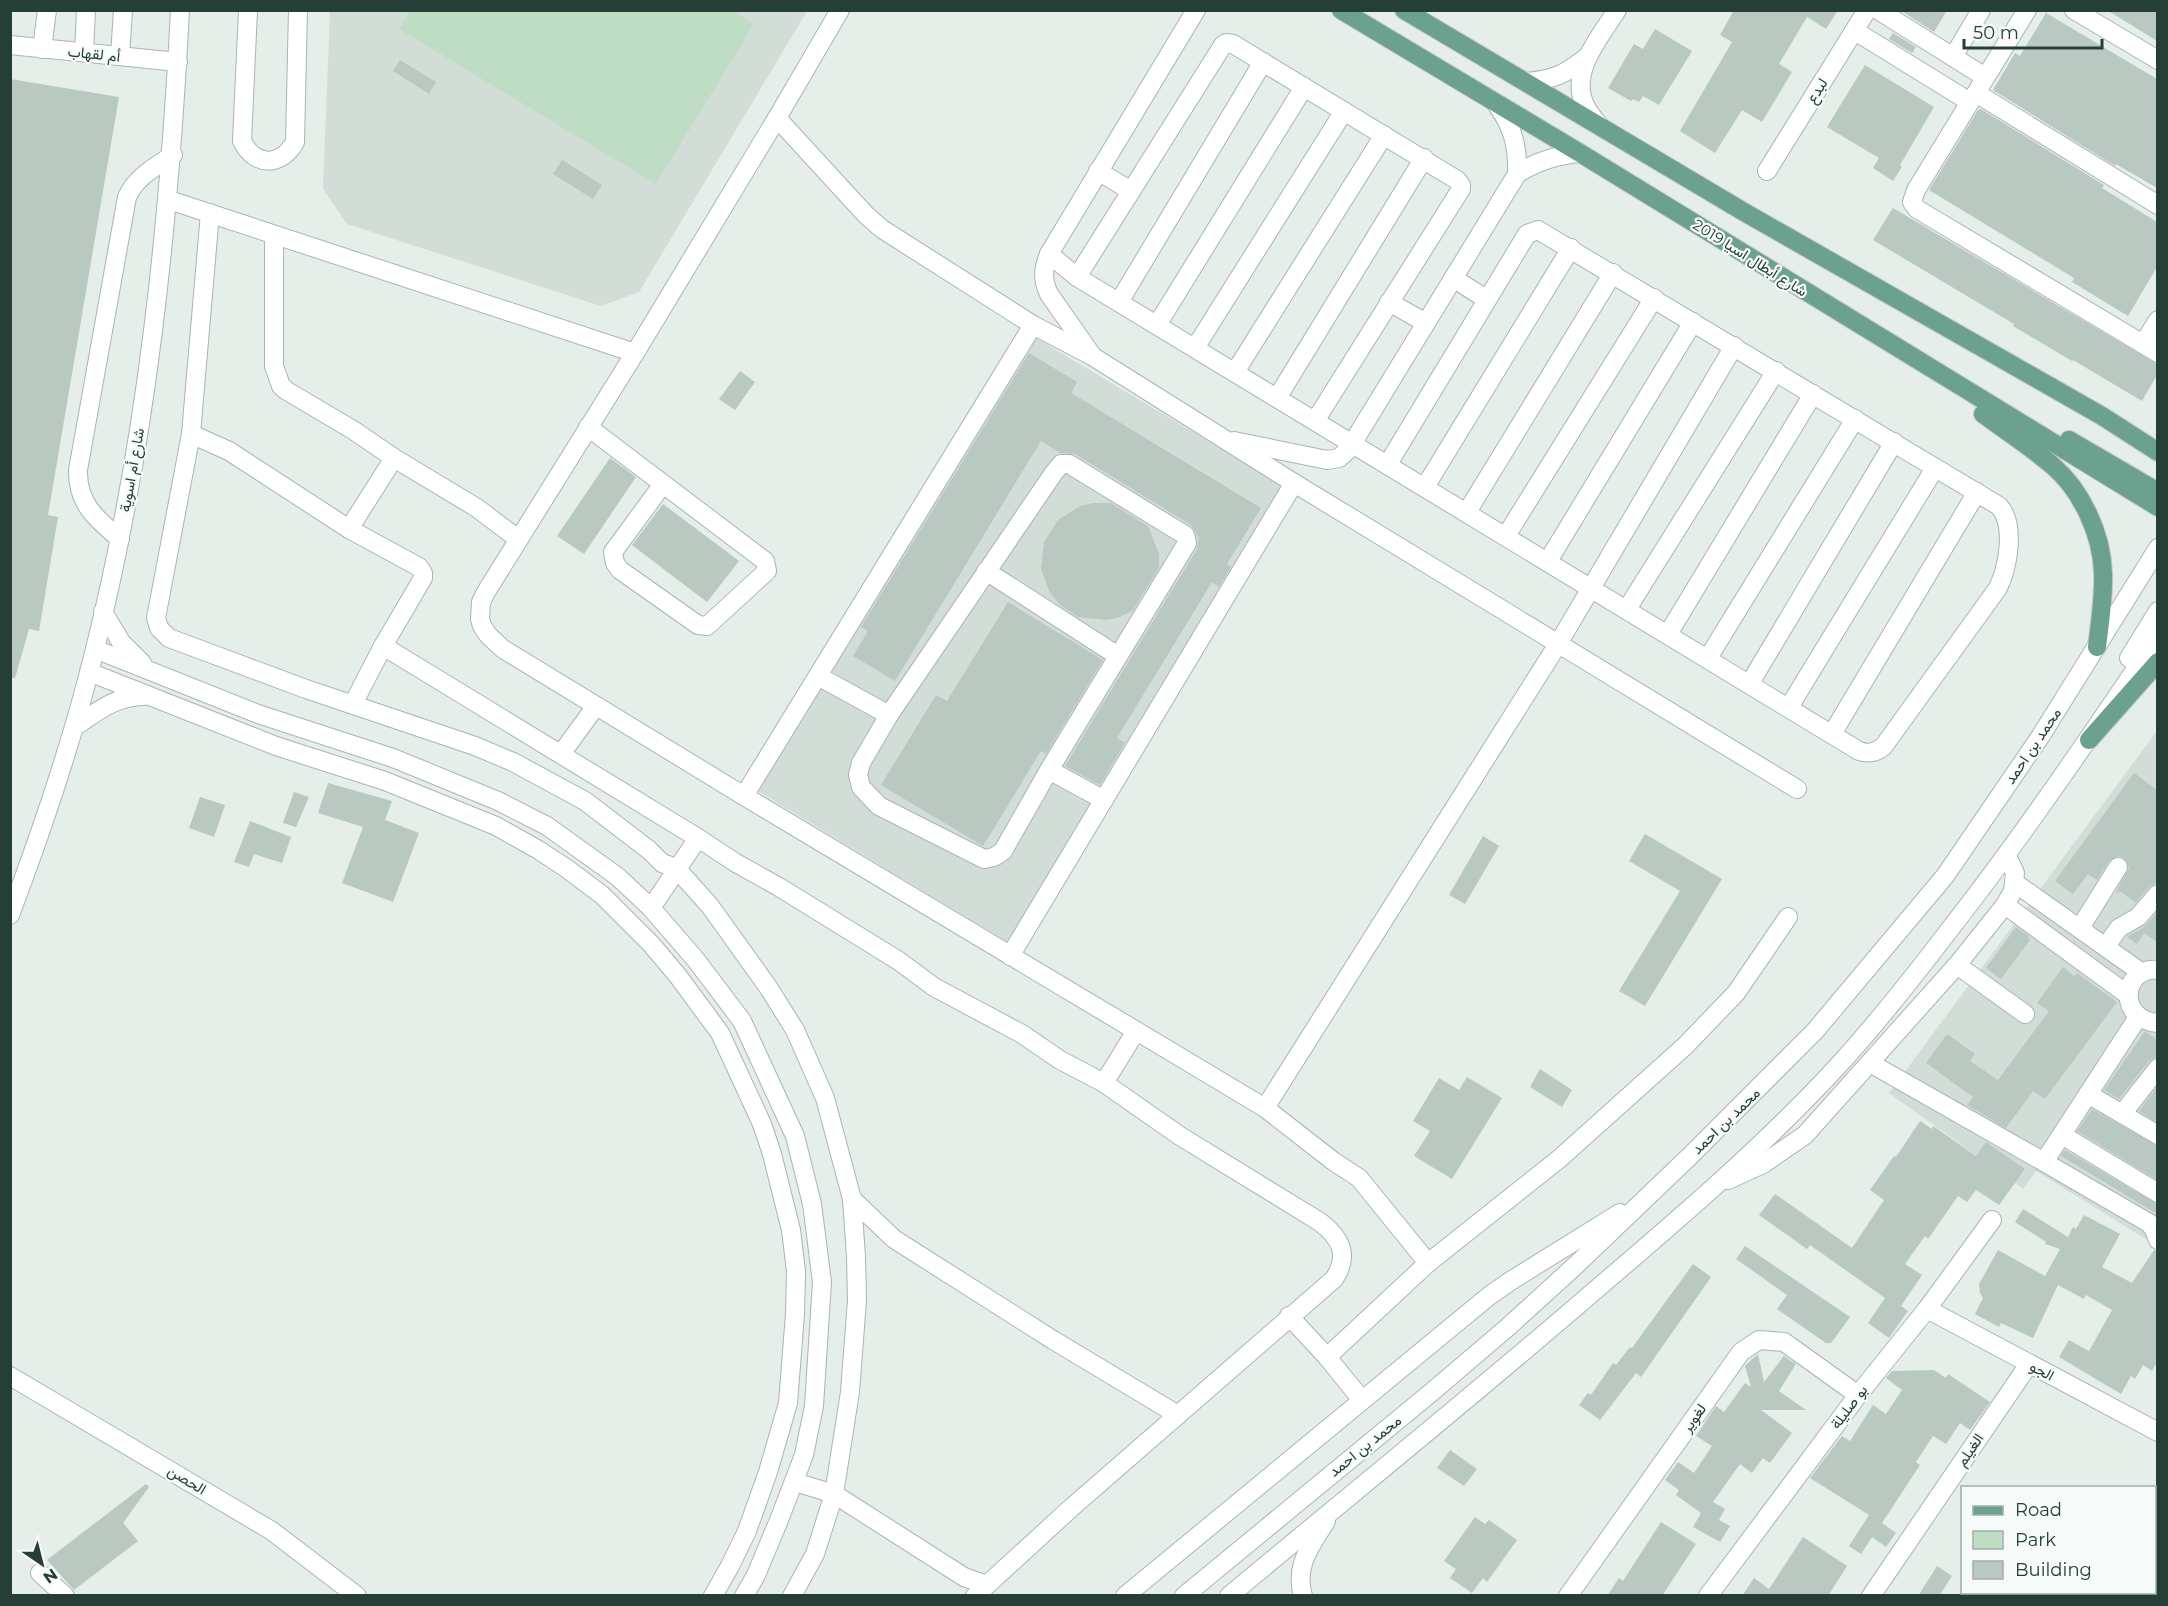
<svg xmlns="http://www.w3.org/2000/svg" width="2168" height="1606" font-family="Montserrat,Vazirmatn,sans-serif">
<style>
.built{fill:#d3ddd8}
.green{fill:#bfddc5}
.building{fill:#bac8c2}
.lines{fill:none;stroke-linecap:round;stroke-linejoin:round}
.minor-casing{stroke:#a8b6b0;stroke-width:20}
.major-casing{stroke:#c2c9c7;stroke-width:20}
.minor{stroke:#fff;stroke-width:18}
.major{stroke:#6ca190;stroke-width:18}
.labels{text-anchor:middle;stroke-width:4.5;stroke-linejoin:round;paint-order:stroke}
.street-label{font-size:15px;fill:#253f36;stroke:#f6faf8}
</style>
<rect width="100%" height="100%" fill="#e5eee9"/>
<!-- built -->
<g class="built">
<path d="M330,11h477l-168,281 -38,14 -254,-82 -24,-35z"/>
<path d="M1036,338l249,149 -277,456 -250,-152z"/>
<path d="M2157,731v515l-121,-75 -13,18 -134,-96z"/>
</g>
<!-- green -->
<path class="green" d="M410,11l321,-1 23,14 -98,160 -257,-155z"/>
<!-- building -->
<g class="building">
<path d="M1734,10h104l-12,19 -19,-12 -28,47 13,8 -30,50 -20,-12 -27,43 -35,-22 52,-89 -12,-7z"/>
<path d="M1900,10h47l-13,22z"/>
<path d="M2107,10h50v31z"/>
<path d="M2046,13l111,66v109l-41,-24 -1,2 -122,-76 22,-37 5,3z"/>
<path d="M1655,29l37,22 -33,54 -16,-9 -4,6 -6,-3 -2,2 -23,-13 26,-44 9,5z"/>
<path d="M1893,33l23,14 -4,6 -23,-14z"/>
<path d="M400,60l36,22 -7,12 -36,-23z"/>
<path d="M1865,65l69,42 -34,58 2,2 -9,14 -20,-13 6,-10 -52,-31z"/>
<path d="M10,79l109,18 -71,418 10,2 -19,114 -10,-2 -14,49h-5z"/>
<path d="M1981,109l123,76 -2,3 55,34v45l-29,49 -56,-34 2,-4 -145,-88 49,-80z"/>
<path d="M562,160l40,25 -9,14 -40,-25z"/>
<path d="M1893,208l264,156v11l-15,26 -69,-41 -1,1 -59,-35 1,-2 -141,-84z"/>
<path d="M1029,353l48,29 -6,11 190,115 -34,56 4,3 -12,20 -7,-5 -95,156 8,5 -25,42 -35,-19 132,-217 2,-11 -8,-13 -116,-71 -15,-1 -19,-12 -146,240 -42,-25 15,-25 -7,-4z"/>
<path d="M740,371l15,11 -20,28 -16,-11z"/>
<path d="M610,458l26,19 -52,77 -27,-18z"/>
<path d="M1093,503h18l37,23 11,28v14l-26,42 -13,7 -13,3 -29,-3 -18,-12 -10,-12 -9,-24 3,-27 14,-22 22,-14z"/>
<path d="M663,504l76,57 -32,41 -75,-57z"/>
<path d="M1008,602l95,58 -57,94 -5,-3 -58,95 -102,-61 55,-90 11,6z"/>
<path d="M2134,773l23,17v93l-7,3 -14,17 -16,-12 -2,2 -2,-1 13,-24 -5,-10 -6,-2 -9,5 -12,19 -9,-6 -15,20 -18,-13z"/>
<path d="M328,783l64,18 -7,19 34,13 -26,69 -51,-19 21,-56 -45,-14z"/>
<path d="M294,792l15,5 -13,30 -13,-4z"/>
<path d="M200,797l25,8 -11,32 -25,-9z"/>
<path d="M250,821l41,16 -9,26 -28,-9 -5,13 -15,-5z"/>
<path d="M1645,834l77,45 -77,127 -26,-15 61,-100 -51,-30z"/>
<path d="M1483,836l16,10 -34,58 -16,-9z"/>
<path d="M2157,912v30l-13,-9 -7,11 -10,-7 17,-10z"/>
<path d="M2016,927l13,9 -1,2 2,2 -29,39 -15,-11z"/>
<path d="M2063,967l11,9 3,-3 40,29 -72,97 -12,-8 -27,37 -39,-23 6,-8 -47,-34 21,-29 28,20 -5,7 28,19 51,-69 -12,-8z"/>
<path d="M2145,1031l12,9v17l-8,4 -30,38 -15,-9z"/>
<path d="M1540,1069l32,21 -10,17 -32,-20z"/>
<path d="M1467,1077l35,21 -50,81 -38,-23 16,-25 -17,-10 26,-43 20,12z"/>
<path d="M2157,1087v35l-18,-11z"/>
<path d="M2092,1109l65,37v34l-80,-49z"/>
<path d="M1920,1121l12,8 1,-3 43,30 10,-14 39,27 -26,36 -23,-15 -9,12 -9,-6 -30,43 -3,-3 -20,28 17,11 -21,31 7,5 -19,27 -21,-15 17,-25 -75,-53 -3,4 -48,-34 16,-21 77,54 32,-48 -14,-10 24,-34 2,1z"/>
<path d="M2065,1150l92,54v10l-96,-58z"/>
<path d="M2023,1209l45,28 5,-10 3,2 8,-14 36,19 -18,33 30,16 22,-33 3,1v111l-5,9 -9,-6 -8,14 -4,-3 -10,18 -62,-37 10,-17 20,11 23,-41 -26,-15 -2,4 -26,-14 -25,53 -32,-15 -2,4 -24,-13 8,-16 -3,-5 -1,-9 19,-34 47,26 15,-27 -15,-5 1,-2 -31,-20z"/>
<path d="M1745,1246l105,71 -19,26h-5l-49,-34 10,-14 -51,-36z"/>
<path d="M1693,1264l18,13 -70,100 -5,-4 -36,47 -21,-15 9,-12 3,2 22,-32 3,2 14,-18 2,1z"/>
<path d="M1758,1354l6,28 20,-26 12,8 -17,27 27,19h-45l31,23 -22,30 -7,-5 -11,15 -12,-9 -27,38 12,7 -6,11 11,6 -10,16 -27,-15 8,-14 -25,-18 3,-5 -14,-10 13,-18 16,11 18,-27 -16,-10 20,-30 8,6 21,-29 6,4 -6,-21z"/>
<path d="M1934,1370l12,8 2,-4 42,28 -20,28 -10,-7 -14,21 -13,-8 -17,26 4,3 -38,58 14,10 -10,14 -14,-10 -11,17 -12,-8 20,-31 -59,-37 32,-42 8,5 23,-36 13,9 16,-24 -16,-12 6,-7z"/>
<path d="M1450,1450l27,19 -13,17 -27,-18z"/>
<path d="M146,1484l3,3 -26,36 15,18 -64,49 -27,-30z"/>
<path d="M1475,1517l10,7 4,-4 28,20 -30,42 -4,-4 -11,15 -22,-15 6,-9 -12,-8z"/>
<path d="M1661,1522l35,22 -34,52h-55l12,-18 4,3z"/>
<path d="M1803,1537l44,29 -19,30h-86l12,-18 15,11z"/>
<path d="M1937,1566l15,10 -13,20h-21z"/>
</g>
<g class="lines">
<!-- minor casing -->
<g class="minor-casing">
<g id="minor">
<path d="M248,10l-6,131c13,26 39,26 53,1l3,-132"/>
<path d="M840,10l-63,108 89,97 16,14 151,96 59,31 202,127 503,306"/>
<path d="M1878,10l107,67"/>
<path d="M2074,10l84,50"/>
<path d="M1855,31l115,71 -54,88 -4,12 5,7 241,144"/>
<path d="M10,45l168,17"/>
<path d="M42,49l5,-39"/>
<path d="M84,52l2,-42"/>
<path d="M120,56l3,-46"/>
<path d="M1953,57l28,-47"/>
<path d="M1525,82c29,-2 41,-8 63,-26"/>
<path d="M1979,88l48,-78"/>
<path d="M1976,93l182,112"/>
<path d="M1497,105c16,22 21,42 20,69"/>
<path d="M1599,125c-5,-6 -11,-13 -14,-20 -16,-33 15,-68 32,-95"/>
<path d="M1098,171l33,20"/>
<path d="M1767,171l100,-161"/>
<path d="M169,200l466,153"/>
<path d="M210,213l-19,221 -35,184 3,10 10,10 137,51 169,57 38,16 72,39 64,49 13,13 14,5 34,38 58,81 27,43 30,68 27,101 4,58 1,43 -7,92 -16,102 -19,60 -23,42"/>
<path d="M274,235v131l7,20 6,5 66,39 41,28 83,50 41,31"/>
<path d="M1049,254l28,23 782,474c9,3 16,2 24,-4l115,-159c10,-21 18,-63 1,-82l-461,-276 -11,4 -139,230"/>
<path d="M1077,277l146,-232 3,-2 7,1 224,136 4,5v4l-146,232"/>
<path d="M1453,278l33,21"/>
<path d="M1119,302l144,-240"/>
<path d="M1389,302l37,21"/>
<path d="M1033,325l-289,471 521,312 293,-464 176,-298"/>
<path d="M1157,325l147,-238"/>
<path d="M2143,344l15,-24"/>
<path d="M1195,348l149,-237"/>
<path d="M1091,354l-42,-60c-7,-15 -6,-25 0,-40l147,-244"/>
<path d="M1235,372l149,-237"/>
<path d="M1277,398l147,-240"/>
<path d="M588,427l177,134 2,10 -60,55 -9,-1 -78,-55 -5,-7 -2,-11 50,-68"/>
<path d="M191,434l38,17 120,78 70,38 4,6v5l-40,68 -30,58"/>
<path d="M1234,441l93,19 12,-2 10,-9 168,-275c20,-13 39,-19 63,-21"/>
<path d="M1061,464h8l106,65 10,6 2,8 -138,227 -46,81 -9,6 -10,2 -105,-53 -18,-19 -3,-12 3,-12 28,-48 164,-241z"/>
<path d="M1425,487l146,-239"/>
<path d="M1467,512l146,-239"/>
<path d="M349,529l45,-71"/>
<path d="M1506,536l148,-238"/>
<path d="M120,539c-24,-20 -43,-36 -42,-69l49,-273c9,-20 28,-30 46,-42"/>
<path d="M1548,561l145,-239"/>
<path d="M986,571l132,85"/>
<path d="M1627,609l149,-238"/>
<path d="M103,612l18,30 21,21"/>
<path d="M1668,634l145,-240"/>
<path d="M383,646l315,192 38,25 43,24 120,74 35,26 88,47 38,26 44,23 76,53 140,86c21,16 30,33 14,57l-263,229 -96,88"/>
<path d="M95,649l163,65 135,44 105,43 49,25 71,51 33,31 45,52 46,61 53,115 17,68 10,78 -8,124 -10,49 -25,65 -23,55 -12,21"/>
<path d="M1708,658l147,-239"/>
<path d="M2129,658l29,-47"/>
<path d="M89,672l187,74 109,35 111,45 41,23 29,19 36,27 49,49 27,32 42,57 42,91 10,30 19,76 5,41 -1,43 -7,89 -20,69 -21,59 -17,35 -17,30"/>
<path d="M818,676l71,39"/>
<path d="M1750,683l144,-241"/>
<path d="M1789,707l146,-239"/>
<path d="M74,727c25,-16 39,-30 70,-31"/>
<path d="M1832,734l145,-242"/>
<path d="M561,754l35,-48"/>
<path d="M1049,770l55,30"/>
<path d="M744,796l-241,-147 -15,-14 -6,-9 -2,-7 1,-17 5,-10 149,-239 142,-235"/>
<path d="M2015,883l127,90"/>
<path d="M2005,905l123,90"/>
<path d="M651,908l47,-70"/>
<path d="M10,915c33,-87 63,-176 85,-266 52,-209 74,-424 85,-639"/>
<path d="M2080,928l38,-61"/>
<path d="M2106,946l13,-18 19,-11 20,-23"/>
<path d="M1010,956l284,-473"/>
<path d="M1957,965l68,49"/>
<path d="M2158,970c-36,-4 -42,50 0,53"/>
<path d="M1870,1063l174,99 94,-145"/>
<path d="M1104,1083l32,-52"/>
<path d="M2088,1094l70,41"/>
<path d="M1265,1108l68,53 26,17 69,85"/>
<path d="M2122,1114l36,-46"/>
<path d="M2062,1135l96,58"/>
<path d="M2044,1162l105,61 5,6 4,11"/>
<path d="M1728,1180l35,-16 42,-29 152,-170 48,-60 8,-14 2,-18 -8,-17"/>
<path d="M852,1199l42,40 159,101 125,75"/>
<path d="M1927,1309l231,123"/>
<path d="M1289,1316l38,41"/>
<path d="M10,1376l262,155 85,65"/>
<path d="M1362,1400l-35,-43 101,-94 131,-104 126,-113 51,-53 52,-76"/>
<path d="M795,1482l39,12 130,83 23,8"/>
<path d="M40,1573l25,23"/>
<path d="M1125,1596l364,-300 23,-16 108,-67"/>
<path d="M1184,1596l249,-205 75,-64 68,-62 114,-109 125,-125 130,-155 95,-139 118,-189"/>
<path d="M1229,1596c121,-101 244,-200 363,-303 83,-71 169,-144 243,-224 40,-43 76,-89 112,-136 75,-96 143,-196 211,-297"/>
<path d="M1303,1596c-9,-31 8,-50 23,-75"/>
<path d="M1568,1596l173,-244 18,-12 25,2 74,53"/>
<path d="M1708,1596l150,-201 69,-86 65,-89"/>
<path d="M1871,1596l158,-232"/>
</g>
</g>
<!-- major casing -->
<g class="major-casing">
<g id="major">
<path d="M1341,10l239,143 578,354"/>
<path d="M1404,10l340,202 358,204 56,36"/>
<path d="M1983,414c23,17 48,33 70,52 29,25 49,69 50,107 1,24 -3,49 -6,74"/>
<path d="M2069,440l89,52"/>
<path d="M2089,740l69,-78"/>
</g>
</g>
<!-- minor -->
<use href="#minor" class="minor"/>
<!-- major -->
<use href="#major" class="major"/>
</g>
<g class="labels">
<!-- street labels -->
<g class="street-label">
<text transform="translate(94 54) rotate(6)" y="5">أم لقهاب</text>
<text transform="translate(1817 91) rotate(-58)" y="5">لبدع</text>
<text transform="translate(1750 258) rotate(32)" y="5">شارع أبطال اسيا 2019</text>
<text transform="translate(132 470) rotate(-80)" y="5">شارع أم اسوية</text>
<text transform="translate(2033 746) rotate(-56)" y="5">محمد بن احمد</text>
<text transform="translate(1726 1121) rotate(-44)" y="5">محمد بن احمد</text>
<text transform="translate(2042 1371) rotate(28)" y="5">الجو</text>
<text transform="translate(1849 1407) rotate(-53)" y="5">بو صليلة</text>
<text transform="translate(1694 1418) rotate(-55)" y="5">لغوير</text>
<text transform="translate(1365 1446) rotate(-39)" y="5">محمد بن احمد</text>
<text transform="translate(1970 1450) rotate(-56)" y="5">الغيلم</text>
<text transform="translate(187 1480) rotate(31)" y="5">الحصن</text>
</g>
</g>
<!-- border -->
<rect width="2168" height="1606" fill="none" stroke="#253f36" stroke-width="24"/>
<!-- legend -->
<rect x="1961" y="1486" width="195" height="108" fill="#f6faf8" stroke="#a2afaa" stroke-width="1.5"/>
<rect x="1973" y="1506" width="30" height="9" fill="#6ca190" stroke="#a2afaa" stroke-width="1.5"/>
<text x="2015" y="1516" font-size="18" fill="#253f36">Road</text>
<rect x="1973" y="1531" width="30" height="18" fill="#bfddc5" stroke="#a2afaa" stroke-width="1.5"/>
<text x="2015" y="1546" font-size="18" fill="#253f36">Park</text>
<rect x="1973" y="1561" width="30" height="18" fill="#bac8c2" stroke="#a2afaa" stroke-width="1.5"/>
<text x="2015" y="1576" font-size="18" fill="#253f36">Building</text>
<!-- north arrow -->
<g transform="translate(42 1564) rotate(145)" stroke="#f6faf8" stroke-width="4.5" paint-order="stroke">
<path d="M0-4.5L10 22L0 15L-10 22Z" fill="#253f36"/>
<text y="-9" font-size="16" font-weight="bold" text-anchor="middle" fill="#253f36">N</text>
</g>
<!-- scale -->
<path d="M1964 39v9h138v-9" fill="none" stroke="#253f36" stroke-width="3"/>
<text x="1973" y="39" font-size="18" fill="#253f36" stroke="#f6faf8" stroke-width="4.5" paint-order="stroke">50 m</text>
</svg>
